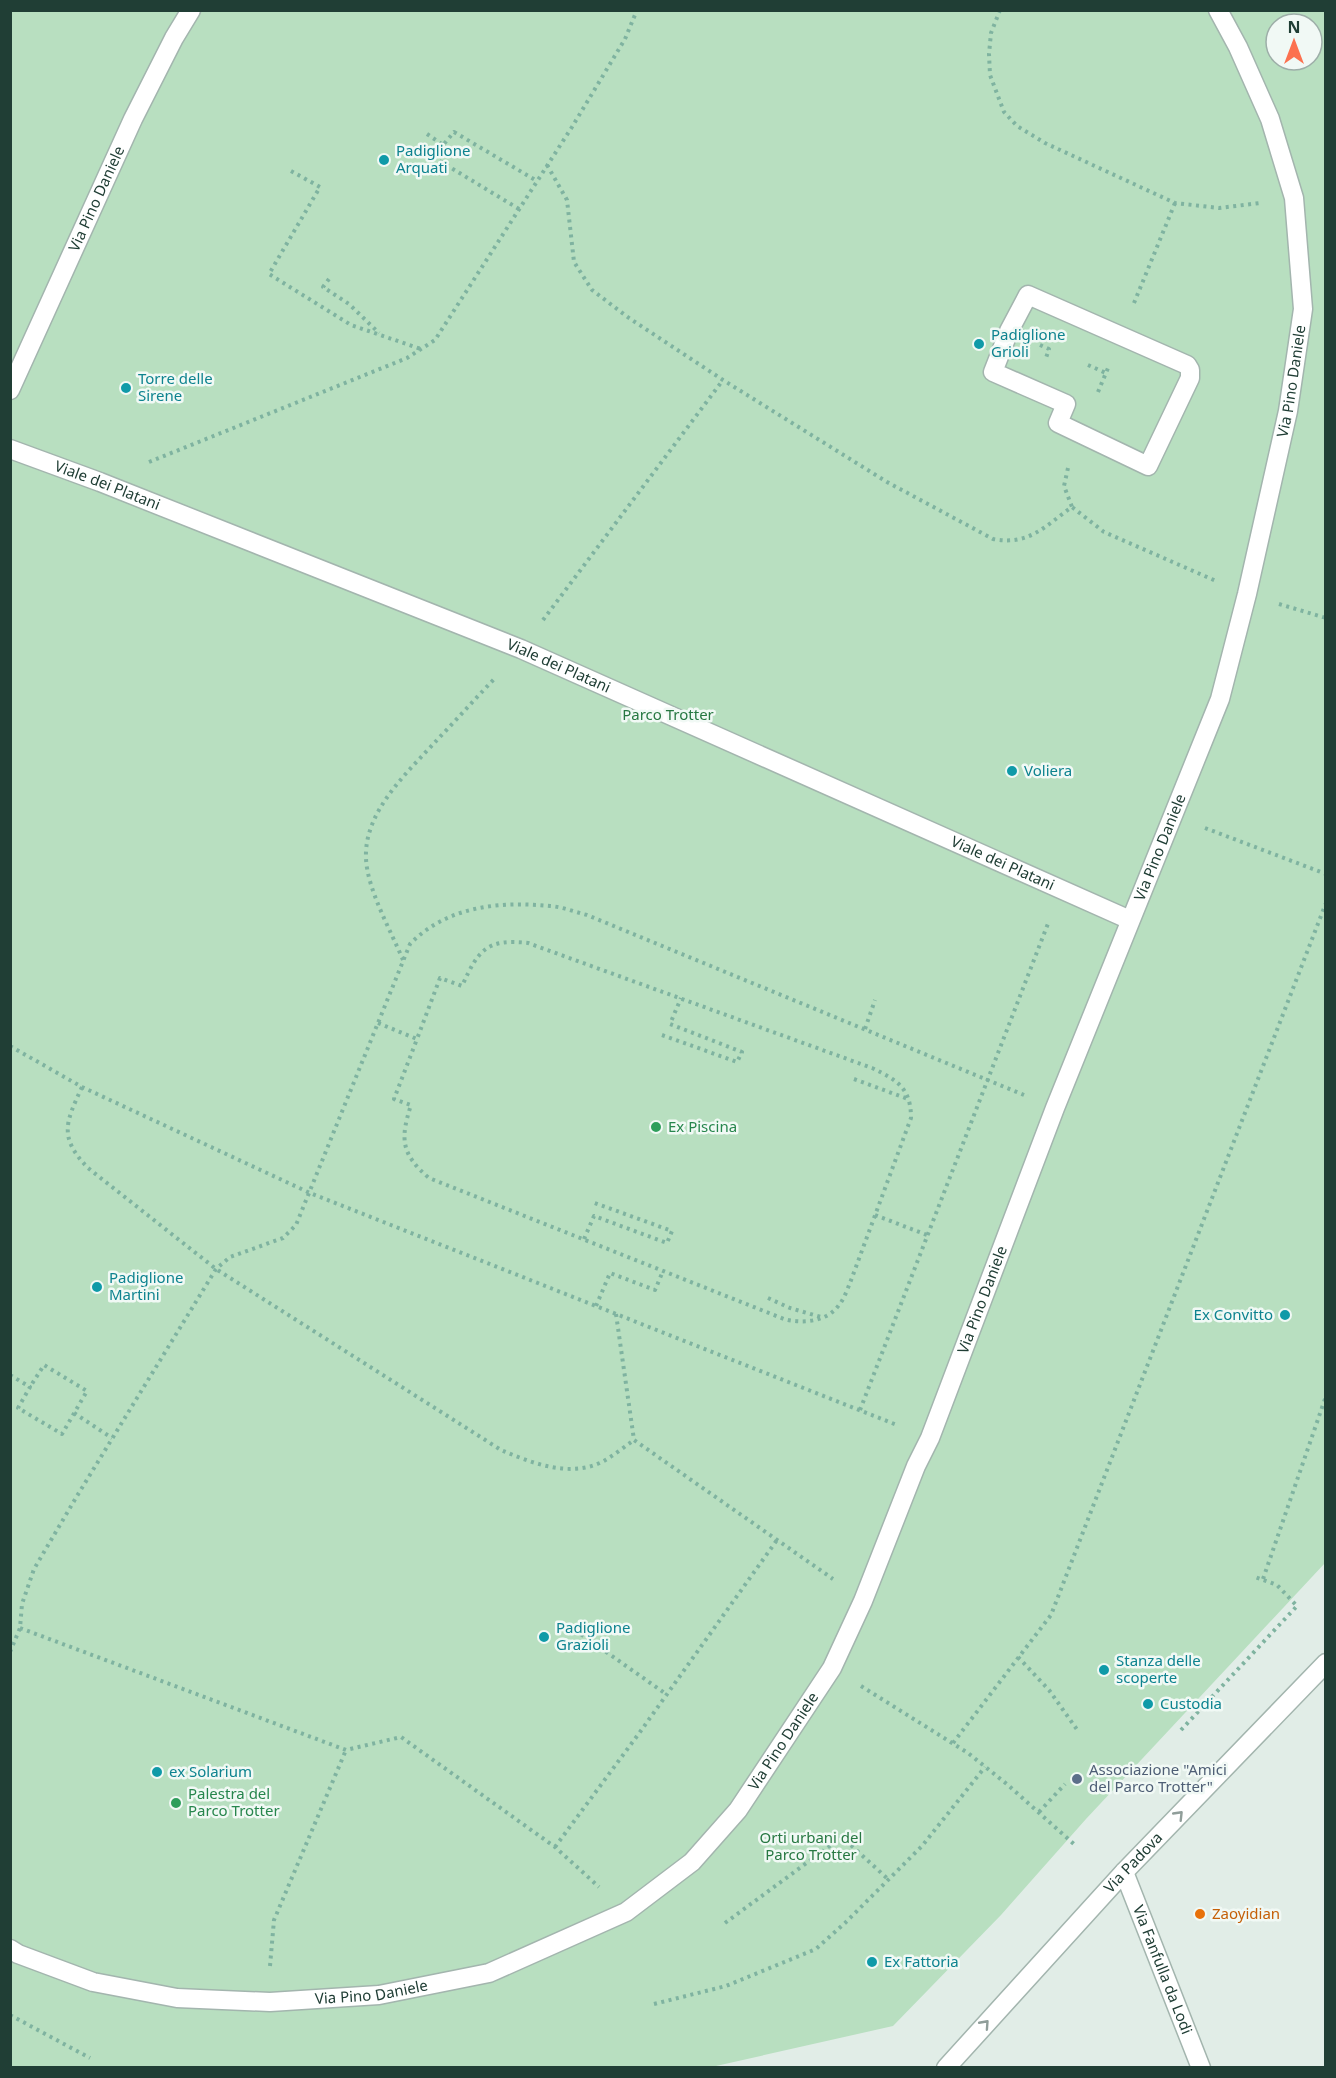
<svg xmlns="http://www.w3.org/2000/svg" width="1336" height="2078" font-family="'Noto Sans',sans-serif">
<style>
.green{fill:#b8dfc0;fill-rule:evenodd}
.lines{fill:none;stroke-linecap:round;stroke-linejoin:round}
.pedestrian-casing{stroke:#a3b5ae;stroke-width:21}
.minor-casing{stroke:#a3b5ae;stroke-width:21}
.tertiary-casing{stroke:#a3b5ae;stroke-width:21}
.path{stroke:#7fb3a0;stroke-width:4;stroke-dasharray:3 4.5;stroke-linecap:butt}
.pedestrian{stroke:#fff;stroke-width:18}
.minor{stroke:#fff;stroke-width:18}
.tertiary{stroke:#fff;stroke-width:18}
.oneway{stroke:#909e9a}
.culture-dot{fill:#0f9aa8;stroke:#f1f9f5;stroke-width:2}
.leisure-dot{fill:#2e9e5b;stroke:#f1f9f5;stroke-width:2}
.service-dot{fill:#5c6f8a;stroke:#f1f9f5;stroke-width:2}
.food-dot{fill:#e8710a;stroke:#f1f9f5;stroke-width:2}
.labels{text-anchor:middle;stroke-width:5;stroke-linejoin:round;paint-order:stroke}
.culture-label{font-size:15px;fill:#0d838f;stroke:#f1f9f5;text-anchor:start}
.street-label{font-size:15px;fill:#203e35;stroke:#f1f9f5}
.park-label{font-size:15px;fill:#277842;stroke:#f1f9f5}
.leisure-label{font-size:15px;fill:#27864d;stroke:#f1f9f5;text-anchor:start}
.service-label{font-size:15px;fill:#4e5e75;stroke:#f1f9f5;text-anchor:start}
.food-label{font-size:15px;fill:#c56008;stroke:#f1f9f5;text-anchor:start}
</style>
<rect width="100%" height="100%" fill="#e1ede7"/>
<!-- green -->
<path class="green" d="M11,11h1314v1552l-239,256 -85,96 -108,111 -186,42h-696zM1276,24h36v36h-36z"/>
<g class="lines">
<!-- pedestrian casing -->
<g class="pedestrian-casing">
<g id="pedestrian">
<path d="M1028,295l159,70 3,5v8l-42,88 -90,-43 8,-19 -73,-32 16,-41z"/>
<path id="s1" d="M10,390l123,-271 41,-81 17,-28"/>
<path id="s2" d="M10,449l90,33 421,167 609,271"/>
<path id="s3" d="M10,1949l8,5 75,28 84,16 93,4 109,-7 110,-22 137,-61 66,-50 46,-52 94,-142 31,-67 53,-135 14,-28 125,-330 165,-409 27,-105 41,-183 15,-102 -9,-111 -24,-79 -32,-72 -20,-37"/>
</g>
</g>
<!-- minor casing -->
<g class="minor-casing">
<g id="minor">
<path id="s4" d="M1124,1872l77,196"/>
</g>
</g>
<!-- tertiary casing -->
<g class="tertiary-casing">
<g id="tertiary">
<path id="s5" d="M946,2068l178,-196 202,-209"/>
</g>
</g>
<!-- path -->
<g class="path">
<path d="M1000,10l-9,23 -2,21 1,21 14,37 13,14 28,17 130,60 44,5 41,-5"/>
<path d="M427,134l16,11"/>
<path d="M547,165l20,35 7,62 18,28 37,28 94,62 164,102 106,57c36,7 52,-13 79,-32l32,25 112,49"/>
<path d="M291,171l29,16 -51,87 82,51 70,24"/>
<path d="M519,209l-81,-49 5,-15 11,-13 83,49"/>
<path d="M329,279l-6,8 26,17 30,29"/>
<path d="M1134,303l41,-100"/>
<path d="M1040,345l9,4 -3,9"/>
<path d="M1088,365l18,8"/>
<path d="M1098,392l10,-24"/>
<path d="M149,462l258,-104 28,-18 137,-213 53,-88 12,-29"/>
<path d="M1068,468l-4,18 8,21"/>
<path d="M1279,604l47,14"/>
<path d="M543,620l180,-240"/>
<path d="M1205,828l121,46"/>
<path d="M403,960c-12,-29 -36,-71 -37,-102 -2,-47 42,-86 71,-118 20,-21 39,-42 59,-63"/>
<path d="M378,1023l39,16 -23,60 17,6c-11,34 -10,49 18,73l355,141c18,5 43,3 55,-14 5,-6 8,-15 11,-22l61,-165c0,-30 -14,-38 -39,-50l-344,-125c-42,-5 -50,8 -66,43l-22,-8 -23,61"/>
<path d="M865,1029l10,-29"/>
<path d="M662,1035l75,27 5,-10 -72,-28 11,-26"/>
<path d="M10,1046l72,41 228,106 587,232"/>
<path d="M854,1079l54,20"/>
<path d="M82,1087c-16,35 -24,50 6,81l128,101 285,181c31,13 68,28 101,12 11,-6 22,-15 32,-22"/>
<path d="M875,1215l52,20"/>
<path d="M584,1239l10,-23 73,27 5,-12 -80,-29"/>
<path d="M768,1298l22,10 31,9"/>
<path d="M596,1306l14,-33 45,17 8,-19"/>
<path d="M616,1314l18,126 199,139"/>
<path d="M10,1375l20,12 -12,21 44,26 25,-43 -43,-26 -14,22"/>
<path d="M860,1410l189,-489"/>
<path d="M74,1413l38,25"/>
<path d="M1263,1579l63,-183"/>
<path d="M20,1628l326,122 55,-13 154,110 44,40"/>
<path d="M575,1630l91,64"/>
<path d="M10,1652l10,-24 2,-24 12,-35 43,-73 139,-227 14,-12 53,-19 13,-13 114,-281c37,-38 90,-43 140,-38 13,1 25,6 37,9l437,180"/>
<path d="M1018,1657l31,33 29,41"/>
<path d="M861,1686l107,67 40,32 67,60"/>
<path d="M1181,1730l116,-124 -20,-21 -22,-8"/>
<path d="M953,1743l98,-128 275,-712"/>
<path d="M1039,1812l26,-28"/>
<path d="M555,1847l85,-115 137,-192"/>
<path d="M725,1923l117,-86 47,43"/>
<path d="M270,1966l4,-46 72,-170"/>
<path d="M654,2004l72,-18 90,-37 29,-26 77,-77 63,-79"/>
<path d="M10,2015l80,43"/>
</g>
<!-- pedestrian -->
<use href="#pedestrian" class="pedestrian"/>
<!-- minor -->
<use href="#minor" class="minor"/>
<!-- tertiary -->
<use href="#tertiary" class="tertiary"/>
</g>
<!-- one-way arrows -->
<defs><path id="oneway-chevron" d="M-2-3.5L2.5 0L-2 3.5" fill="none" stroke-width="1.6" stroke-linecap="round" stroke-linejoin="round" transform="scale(1.5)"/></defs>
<g class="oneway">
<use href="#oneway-chevron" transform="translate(1179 1815) rotate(-46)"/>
<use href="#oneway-chevron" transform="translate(985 2024) rotate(-48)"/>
</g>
<!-- markers -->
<g class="culture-dot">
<circle cx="384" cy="160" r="6"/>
<circle cx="979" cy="344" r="6"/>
<circle cx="126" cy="388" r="6"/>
<circle cx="1012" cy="771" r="6"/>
<circle cx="97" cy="1287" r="6"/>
<circle cx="1285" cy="1315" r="6"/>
<circle cx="544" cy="1637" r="6"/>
<circle cx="1104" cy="1670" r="6"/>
<circle cx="1148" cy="1704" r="6"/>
<circle cx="157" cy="1772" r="6"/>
<circle cx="872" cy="1962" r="6"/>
</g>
<g class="leisure-dot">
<circle cx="656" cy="1127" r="6"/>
<circle cx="176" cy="1803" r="6"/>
</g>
<circle class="service-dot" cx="1077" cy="1779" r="6"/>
<circle class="food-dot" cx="1200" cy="1914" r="6"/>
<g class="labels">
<!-- culture labels -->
<g class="culture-label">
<text x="396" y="156">Padiglione<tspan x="396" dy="17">Arquati</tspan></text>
<text x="991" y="340">Padiglione<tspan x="991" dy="17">Grioli</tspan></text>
<text x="138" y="384">Torre delle<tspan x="138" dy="17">Sirene</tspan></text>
<text x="1024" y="776">Voliera</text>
<text x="109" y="1283">Padiglione<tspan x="109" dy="17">Martini</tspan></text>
<text x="1273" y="1320" text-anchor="end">Ex Convitto</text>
<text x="556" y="1633">Padiglione<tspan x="556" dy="17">Grazioli</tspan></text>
<text x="1116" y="1666">Stanza delle<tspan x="1116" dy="17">scoperte</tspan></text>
<text x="1160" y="1709">Custodia</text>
<text x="169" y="1777">ex Solarium</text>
<text x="884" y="1967">Ex Fattoria</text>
</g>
<!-- street labels -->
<g class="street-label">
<text dy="5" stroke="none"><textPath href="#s1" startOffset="210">Via Pino Daniele</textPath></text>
<text dy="5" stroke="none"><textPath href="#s3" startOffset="2332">Via Pino Daniele</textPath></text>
<text dy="5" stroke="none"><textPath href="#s2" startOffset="104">Viale dei Platani</textPath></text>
<text dy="5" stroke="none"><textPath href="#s2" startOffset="590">Viale dei Platani</textPath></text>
<text dy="5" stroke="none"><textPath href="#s3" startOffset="1846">Via Pino Daniele</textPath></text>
<text dy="5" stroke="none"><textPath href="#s2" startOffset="1076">Viale dei Platani</textPath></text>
<text dy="5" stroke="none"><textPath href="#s3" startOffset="1360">Via Pino Daniele</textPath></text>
<text dy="5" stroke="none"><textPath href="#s3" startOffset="874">Via Pino Daniele</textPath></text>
<text dy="5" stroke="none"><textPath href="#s5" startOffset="278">Via Padova</textPath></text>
<text dy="5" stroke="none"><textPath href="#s4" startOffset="105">Via Fanfulla da Lodi</textPath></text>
<text dy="5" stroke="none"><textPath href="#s3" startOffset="370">Via Pino Daniele</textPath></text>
</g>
<!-- park labels -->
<g class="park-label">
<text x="668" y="720">Parco Trotter</text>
<text x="811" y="1843">Orti urbani del<tspan x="811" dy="17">Parco Trotter</tspan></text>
</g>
<!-- leisure labels -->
<g class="leisure-label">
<text x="668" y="1132">Ex Piscina</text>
<text x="188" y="1799">Palestra del<tspan x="188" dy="17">Parco Trotter</tspan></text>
</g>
<!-- service labels -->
<g class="service-label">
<text x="1089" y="1775">Associazione "Amici<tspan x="1089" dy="17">del Parco Trotter"</tspan></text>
</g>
<!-- food labels -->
<g class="food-label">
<text x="1212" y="1919">Zaoyidian</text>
</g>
</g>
<!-- border -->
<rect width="1336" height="2078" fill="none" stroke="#203e35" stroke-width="24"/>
<!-- north arrow -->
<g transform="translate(1294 42)"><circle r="28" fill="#f1f9f5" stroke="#9daea8" stroke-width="1.5"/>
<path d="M0-4.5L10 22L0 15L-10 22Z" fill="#fc714f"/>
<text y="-9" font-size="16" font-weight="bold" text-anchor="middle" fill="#203e35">N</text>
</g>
</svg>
